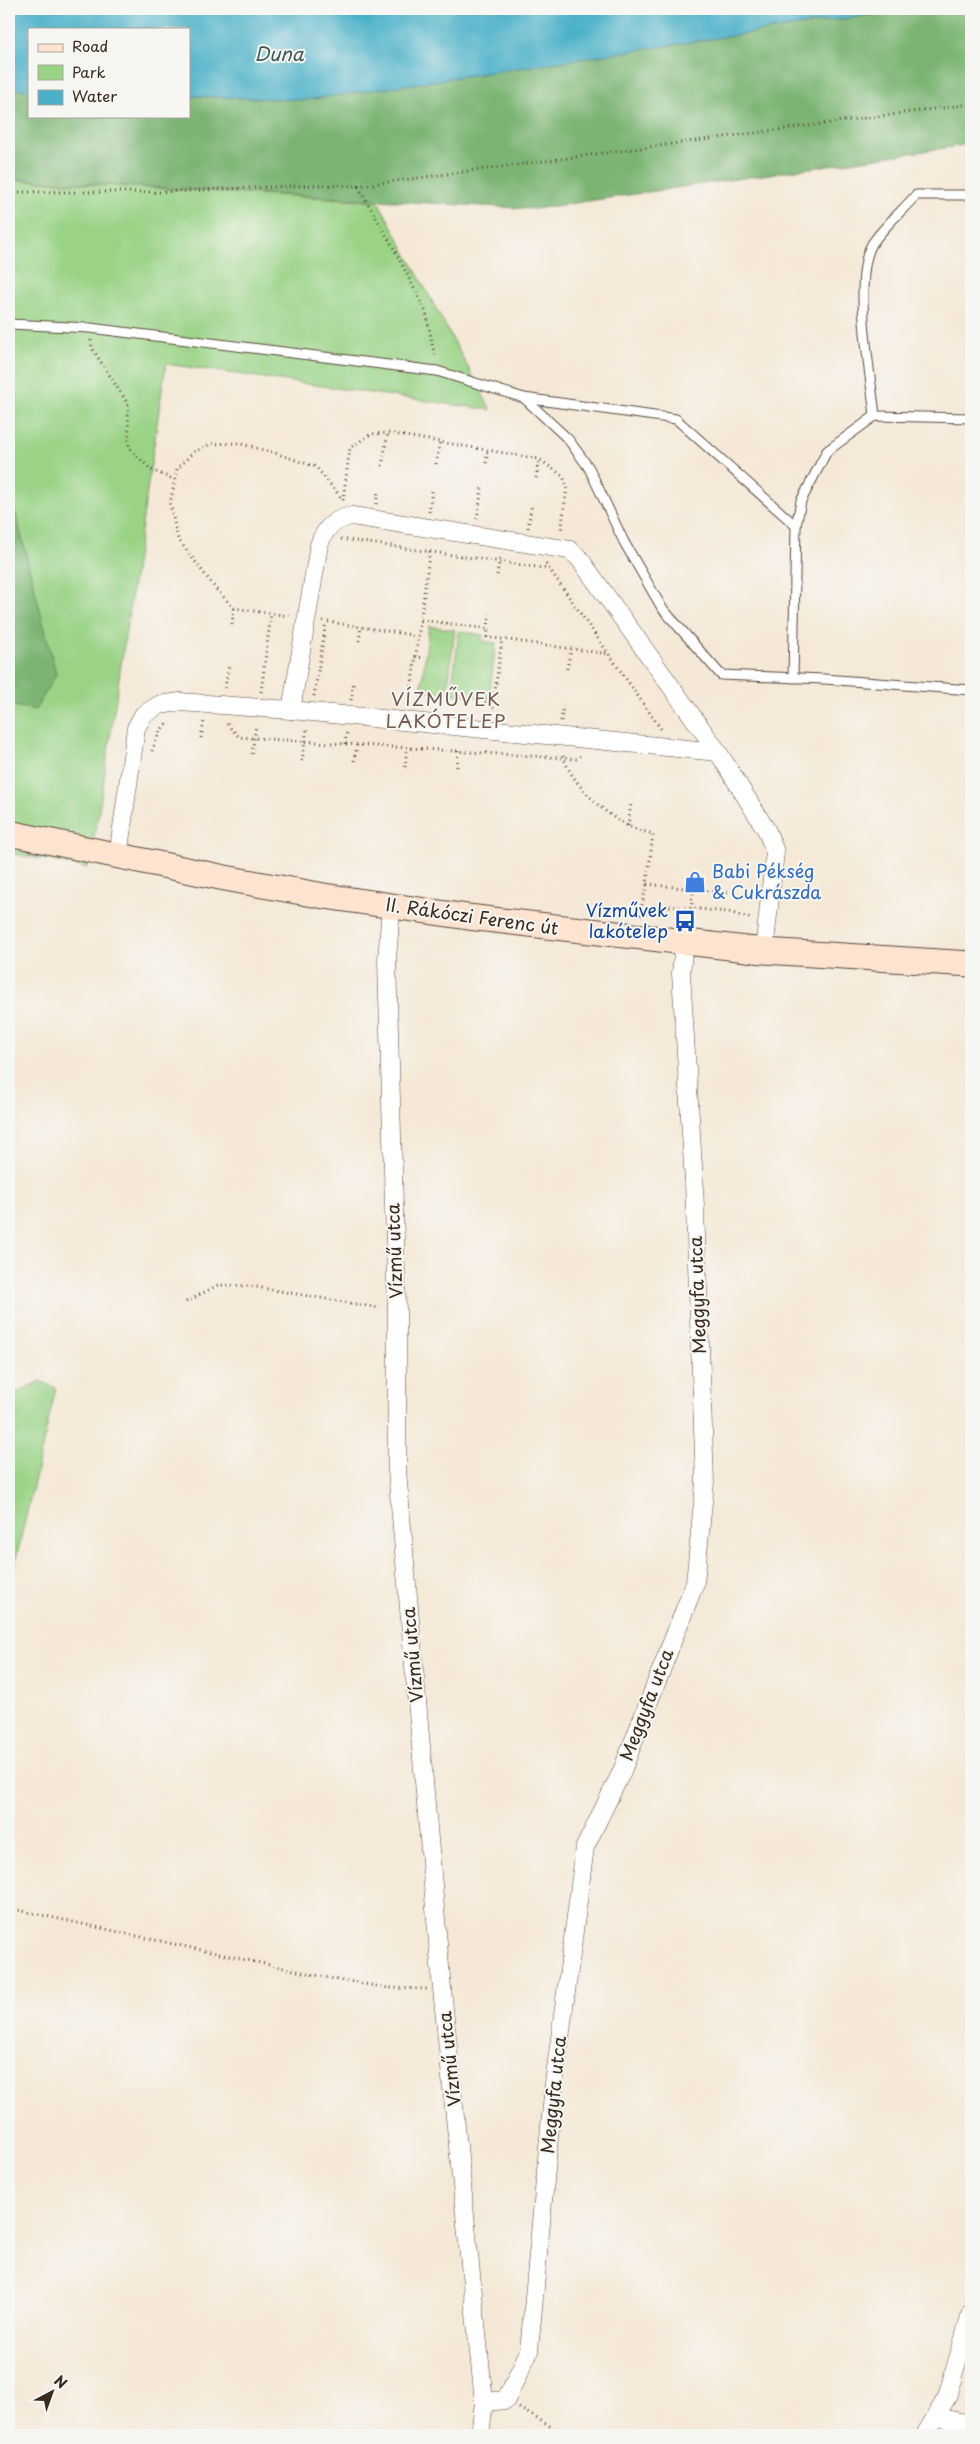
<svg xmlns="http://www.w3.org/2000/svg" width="980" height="2444" font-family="'Playpen Sans',sans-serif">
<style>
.green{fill:#9ad386;stroke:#6a7e52}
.forest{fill:#7bb573;stroke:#5b7048}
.water{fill:#49b0c8;stroke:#426d73}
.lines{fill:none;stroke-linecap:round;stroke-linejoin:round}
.service-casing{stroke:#57463a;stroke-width:11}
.minor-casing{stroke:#57463a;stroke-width:19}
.secondary-casing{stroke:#57463a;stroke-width:27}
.path{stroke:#57463a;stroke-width:3;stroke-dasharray:1 4;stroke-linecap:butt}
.service{stroke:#fff;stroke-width:9}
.minor{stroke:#fff;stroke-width:18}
.secondary{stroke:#fde4d1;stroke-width:25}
.labels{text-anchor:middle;stroke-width:4;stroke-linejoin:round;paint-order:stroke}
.shop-label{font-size:18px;fill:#366cbe;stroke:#f6f6f2;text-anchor:start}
.transit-label{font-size:18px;fill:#164399;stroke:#f6f6f2;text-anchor:end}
.street-label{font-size:18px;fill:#3b2a1e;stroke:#f6f6f2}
.water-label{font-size:19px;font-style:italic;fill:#40595a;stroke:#f6f6f2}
.neighbourhood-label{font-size:19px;letter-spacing:1px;fill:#775b4e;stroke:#f6f6f2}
</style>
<rect width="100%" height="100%" fill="#f6f6f2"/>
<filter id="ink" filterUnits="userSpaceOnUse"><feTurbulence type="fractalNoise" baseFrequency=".02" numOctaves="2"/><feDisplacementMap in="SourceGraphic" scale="10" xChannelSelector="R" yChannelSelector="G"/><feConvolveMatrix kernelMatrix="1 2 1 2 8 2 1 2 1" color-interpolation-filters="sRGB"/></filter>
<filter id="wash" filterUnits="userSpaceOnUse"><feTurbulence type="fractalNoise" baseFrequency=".0096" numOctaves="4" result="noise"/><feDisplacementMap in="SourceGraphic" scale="20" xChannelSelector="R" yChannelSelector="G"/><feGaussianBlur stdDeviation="1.12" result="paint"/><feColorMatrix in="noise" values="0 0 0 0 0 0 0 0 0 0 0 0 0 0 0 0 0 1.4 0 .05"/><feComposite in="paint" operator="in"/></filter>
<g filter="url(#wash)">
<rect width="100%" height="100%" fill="#f5e8d6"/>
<!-- green -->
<g class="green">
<path d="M9,180l369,21 113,209 -325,-46 -68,454 -11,50 -78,-15v-148l26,4 21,-35 -47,-187z"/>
<path d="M429,626l26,4 -8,63 -26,-3z"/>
<path d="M459,631l24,4 -1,6 14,2 -7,55 -38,-4z"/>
<path d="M40,1381l16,7 -47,201v-192z"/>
</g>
<!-- forest -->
<g class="forest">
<path d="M909,9h62v135l-436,65 -526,-30v-90l20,1v26h160v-20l118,4z"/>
<path d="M9,487l47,187 -21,36 -26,-5z"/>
</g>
<!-- water -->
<path class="water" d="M9,9h900l-602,91 -118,-4v-67h-160v61l-20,-1z"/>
</g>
<g filter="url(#ink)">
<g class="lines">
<!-- service casing -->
<g class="service-casing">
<g id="service">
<path d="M9,324l81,4 347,43 87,27 44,41 21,29 35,74 38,66 59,67 103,4 147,11"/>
<path d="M524,398l152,21 120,107"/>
<path d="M875,416c-4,-40 -23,-138 -3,-172 10,-16 31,-34 44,-49h55"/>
<path d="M793,678l3,-152 5,-25 26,-50 48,-35 96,2"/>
</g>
</g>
<!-- minor casing -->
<g class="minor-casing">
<g id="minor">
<path d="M291,710l28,-165c6,-17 15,-26 33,-29l218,34 9,8 139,194 49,79 8,21 -11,99"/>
<path d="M118,856l18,-128 7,-13 16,-10 21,-3 111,8 427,42"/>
<path d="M391,907l-4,53 10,351v159l45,519 42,413 -4,33"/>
<path d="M484,2402l22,-2 23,-49 25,-267 31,-237 37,-76 73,-188 10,-101 -11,-300 -13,-209 3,-30"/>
<path d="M936,2417l35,7"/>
<path d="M925,2435l22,-38 24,-84"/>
</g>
</g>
<!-- secondary casing -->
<g class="secondary-casing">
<path id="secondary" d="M9,833l216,45 99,18 144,21 296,34 207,13"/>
</g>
<!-- path -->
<g class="path">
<path d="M358,186l613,-82"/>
<path d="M9,192h151l156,-7 42,1 35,61 33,65 9,46"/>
<path d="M91,340l1,8 36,56 1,43 22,23 22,9"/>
<path d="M486,463l2,-13"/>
<path d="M436,464l4,-22"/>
<path d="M382,466l6,-33"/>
<path d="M536,478l3,-19"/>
<path d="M343,500l7,-52 21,-14 17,-1 151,26 24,17 4,11 -6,45"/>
<path d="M376,504l2,-12"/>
<path d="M429,512l3,-21"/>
<path d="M477,519l5,-31"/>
<path d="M528,528l4,-24"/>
<path d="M341,539l209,30"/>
<path d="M546,564l115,165"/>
<path d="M497,575l3,-17"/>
<path d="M289,616l-55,-8 -18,-19 -38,-50 -8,-35 7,-35 17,-17 17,-8 26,-1 38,10 41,14 27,33"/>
<path d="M421,620l67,9 -1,8 122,17"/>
<path d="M323,621l95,15"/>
<path d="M232,624l2,-16"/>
<path d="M488,629l1,-15"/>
<path d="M359,641l2,-14"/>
<path d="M415,657l10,1"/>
<path d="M567,669l4,-20"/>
<path d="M225,688l4,-24"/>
<path d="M261,692l10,-78"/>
<path d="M314,696l12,-74"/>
<path d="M485,698l-1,4 9,2"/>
<path d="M351,700l3,-19"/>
<path d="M409,706l21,-157"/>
<path d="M492,713l10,-74"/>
<path d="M561,721l2,-15"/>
<path d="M227,724l12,13 338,22 3,-3"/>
<path d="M201,738l3,-17"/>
<path d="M345,744l2,-13"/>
<path d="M152,751l8,-20 8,-9"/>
<path d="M252,754l4,-29"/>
<path d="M563,756c8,27 42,59 67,71 7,3 15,5 23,7l-6,50 -8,32"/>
<path d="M302,761l5,-32"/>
<path d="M354,761l3,-16"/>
<path d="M405,767l2,-19"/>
<path d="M457,767l1,-16"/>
<path d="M628,826l3,-23"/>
<path d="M647,884l81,9"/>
<path d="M691,909l3,-22"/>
<path d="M641,915l26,-9 62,6 23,7"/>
<path d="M186,1302l32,-17 32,1 129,22"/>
<path d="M9,1908l325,71 54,9 39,1"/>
<path d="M519,2408l46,27"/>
</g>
<!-- service -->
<use href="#service" class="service"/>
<!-- minor -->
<use href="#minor" class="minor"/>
<!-- secondary -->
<use href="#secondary" class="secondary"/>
</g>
</g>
<!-- icons -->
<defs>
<g id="shop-bare" transform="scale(1.725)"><path d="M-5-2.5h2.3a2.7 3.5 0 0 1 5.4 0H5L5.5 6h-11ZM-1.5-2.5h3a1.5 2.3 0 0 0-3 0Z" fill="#3f7fe0" stroke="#f6f6f2" stroke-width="2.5" paint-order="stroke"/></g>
<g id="bus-bare" transform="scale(1.725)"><path d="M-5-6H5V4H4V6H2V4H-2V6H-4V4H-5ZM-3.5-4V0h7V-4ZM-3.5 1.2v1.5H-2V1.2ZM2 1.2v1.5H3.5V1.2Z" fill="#1a4fb4" stroke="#f6f6f2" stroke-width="2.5" paint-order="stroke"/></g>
</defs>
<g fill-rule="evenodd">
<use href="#shop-bare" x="695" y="882"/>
<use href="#bus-bare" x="685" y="921"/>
</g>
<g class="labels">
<!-- shop labels -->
<g class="shop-label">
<text x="712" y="878">Babi Pékség<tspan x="712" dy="21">&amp; Cukrászda</tspan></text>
</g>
<!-- transit labels -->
<g class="transit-label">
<text x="668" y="917">Vízművek<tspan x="668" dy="21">lakótelep</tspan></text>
</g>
<!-- street labels -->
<g class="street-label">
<text transform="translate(472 917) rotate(8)" y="6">II. Rákóczi Ferenc út</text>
<text transform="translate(395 1251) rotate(-92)" y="6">Vízmű utca</text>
<text transform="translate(698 1295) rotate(-92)" y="6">Meggyfa utca</text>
<text transform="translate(413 1655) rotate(-95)" y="6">Vízmű utca</text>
<text transform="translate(647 1705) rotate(-69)" y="6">Meggyfa utca</text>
<text transform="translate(450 2059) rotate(-96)" y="6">Vízmű utca</text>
<text transform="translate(554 2095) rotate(-84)" y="6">Meggyfa utca</text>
</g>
<!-- water labels -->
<g class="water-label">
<text x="279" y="61">Duna</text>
</g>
<!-- neighbourhood labels -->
<g class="neighbourhood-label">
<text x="446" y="706">VÍZMŰVEK<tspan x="446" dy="22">LAKÓTELEP</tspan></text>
</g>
</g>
<!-- margin -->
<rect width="980" height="2444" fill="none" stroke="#f6f6f2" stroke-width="30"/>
<!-- legend -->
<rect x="28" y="28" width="162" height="90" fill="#f6f6f2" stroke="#aba49d"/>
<rect x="38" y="44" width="25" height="8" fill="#fde4d1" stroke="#aba49d"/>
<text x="72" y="52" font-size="15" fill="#3b2a1e">Road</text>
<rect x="38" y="65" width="25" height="15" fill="#9ad386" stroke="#aba49d"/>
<text x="72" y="78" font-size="15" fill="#3b2a1e">Park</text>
<rect x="38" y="90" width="25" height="15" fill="#49b0c8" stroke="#aba49d"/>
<text x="72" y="102" font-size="15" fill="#3b2a1e">Water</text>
<!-- north arrow -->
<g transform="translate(52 2392) rotate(41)" stroke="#f6f6f2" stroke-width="4" paint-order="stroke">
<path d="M0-4L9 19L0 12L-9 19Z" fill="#3b2a1e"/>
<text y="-8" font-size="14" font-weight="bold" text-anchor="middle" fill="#3b2a1e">N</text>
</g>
</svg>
